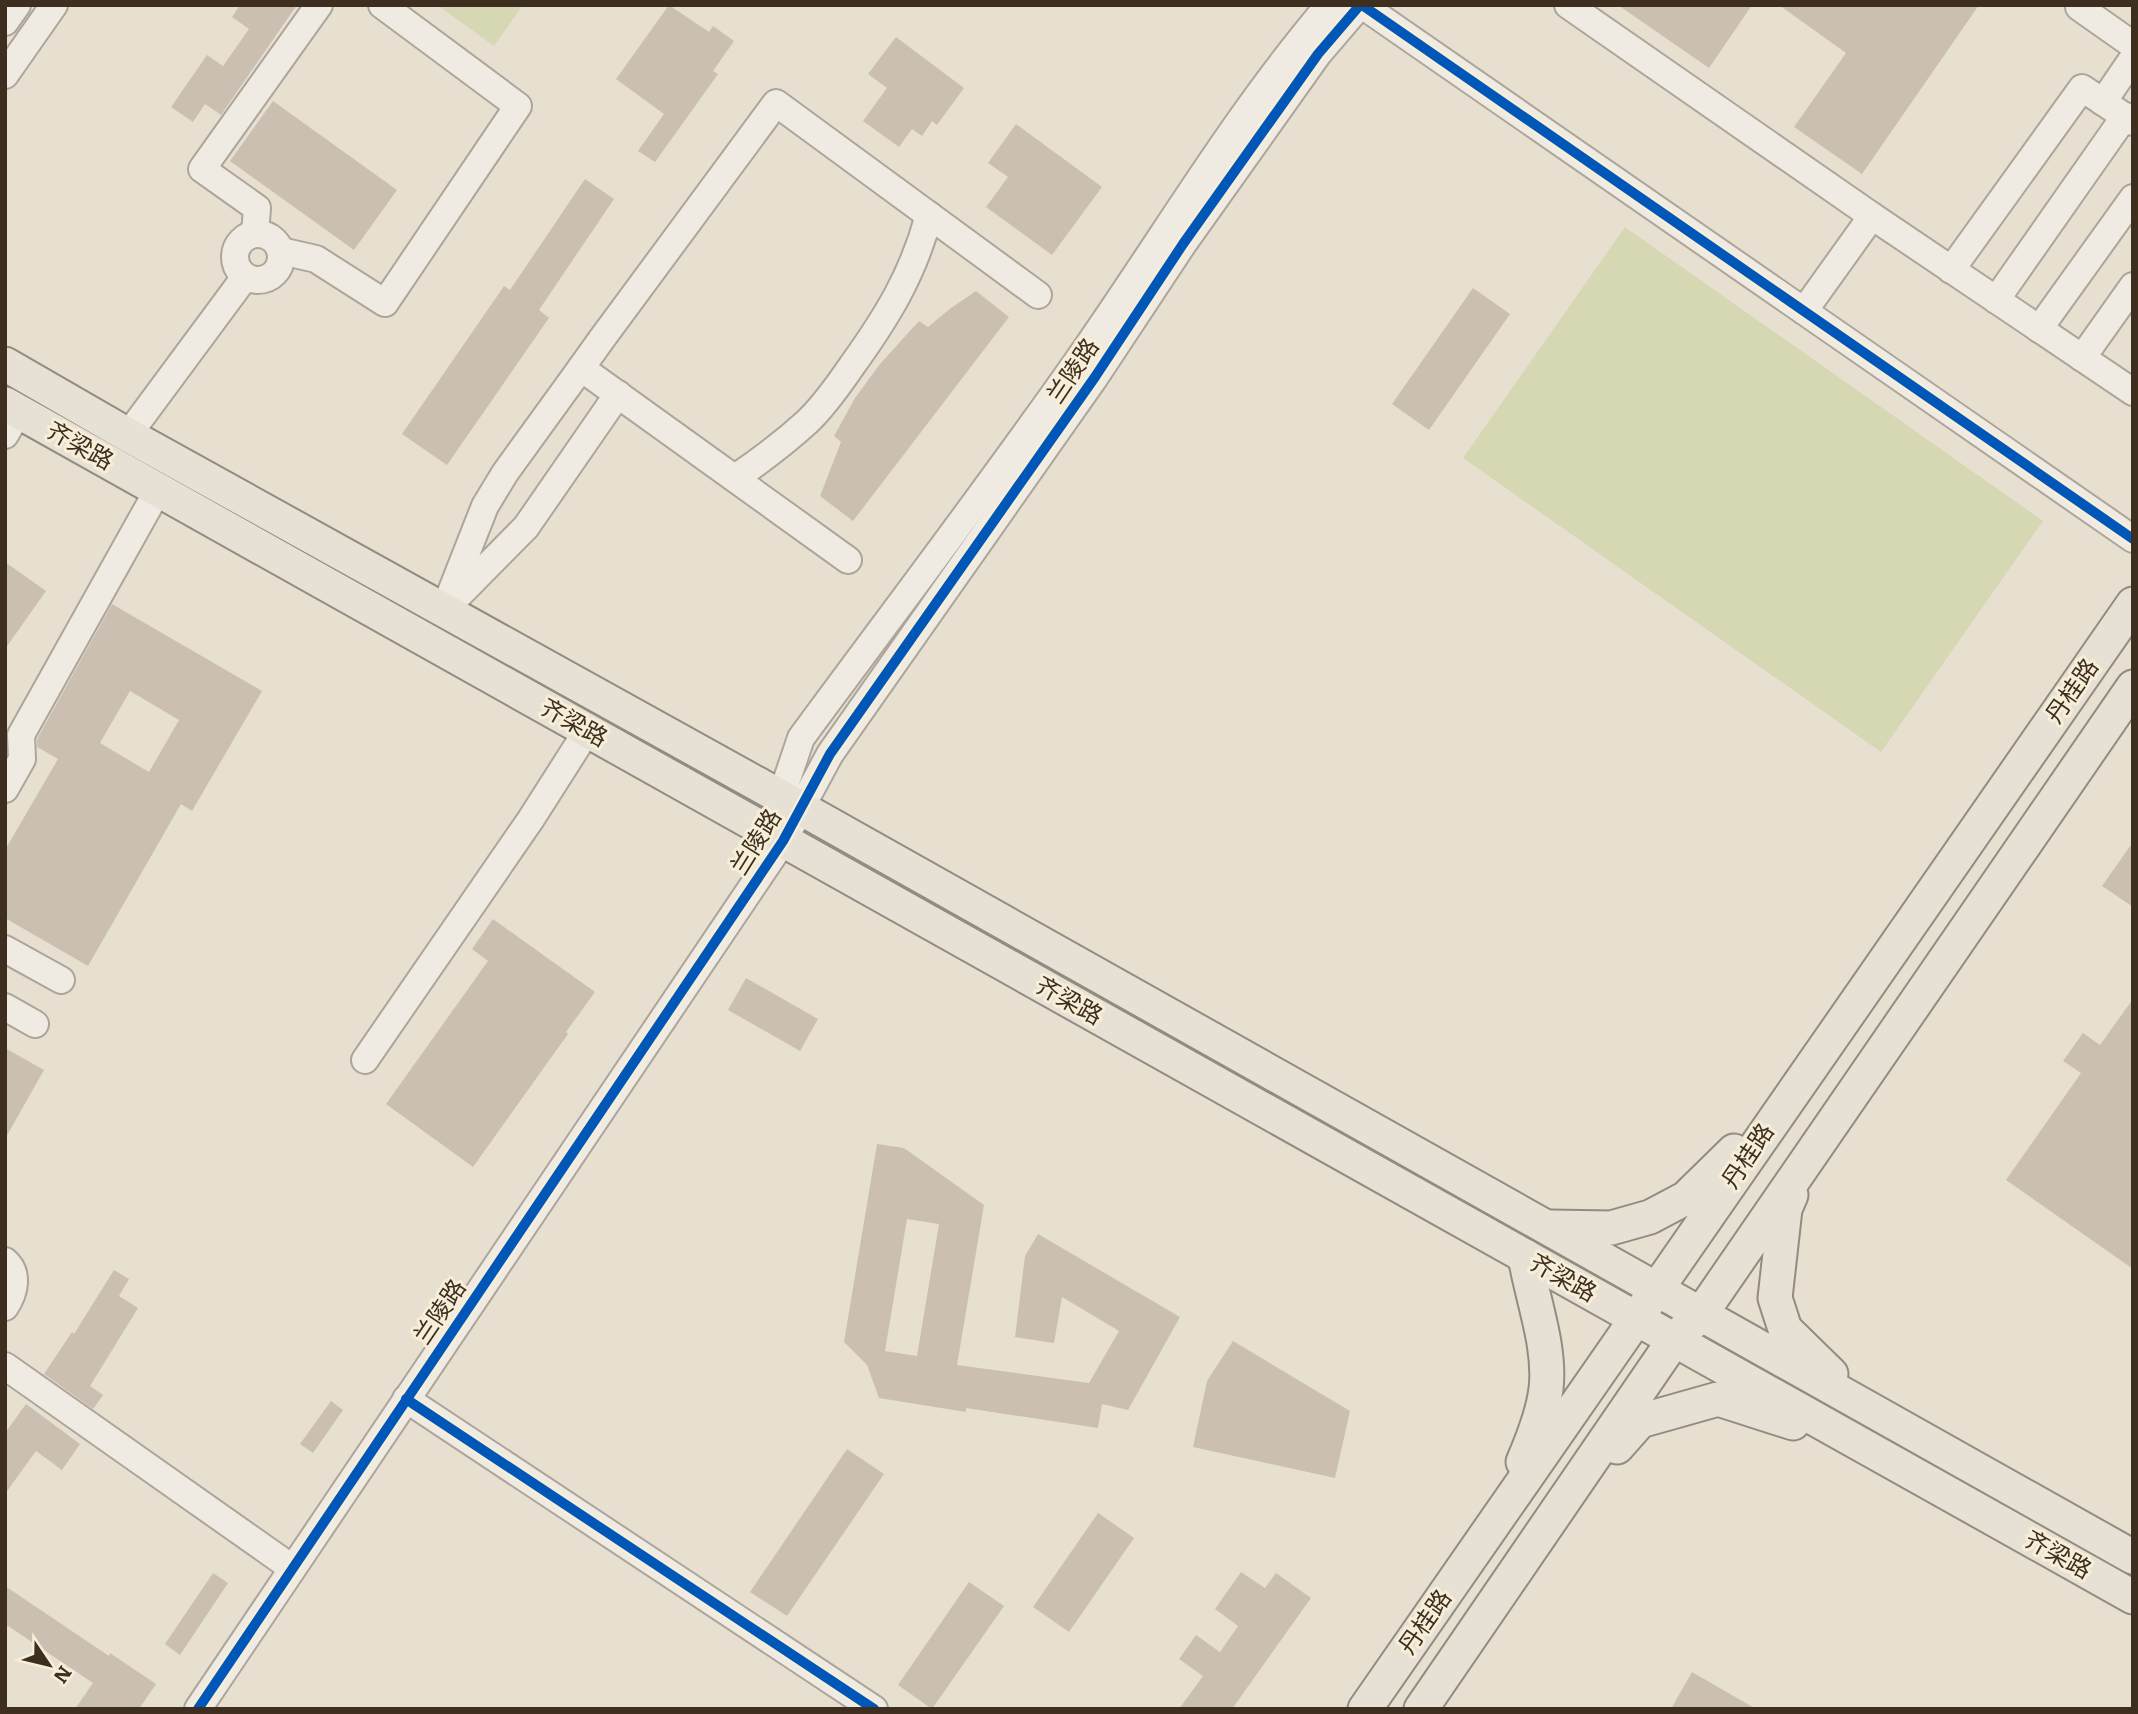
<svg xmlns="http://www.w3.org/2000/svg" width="2138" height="1714" font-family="Literata,'Noto Sans SC',serif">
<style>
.green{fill:#d6d7b3}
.building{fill:#cbbfb2;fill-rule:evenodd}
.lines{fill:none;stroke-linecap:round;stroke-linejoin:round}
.minor-casing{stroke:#ada599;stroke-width:30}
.major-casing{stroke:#928b80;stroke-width:37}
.minor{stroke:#efebe3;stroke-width:26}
.major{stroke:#e6e1d4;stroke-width:33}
.cycleway-casing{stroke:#f7eed8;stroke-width:15}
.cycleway{stroke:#0057b8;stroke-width:10}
.labels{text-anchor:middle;stroke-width:6;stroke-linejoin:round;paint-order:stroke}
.street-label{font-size:24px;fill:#3d2e20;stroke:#f7eed8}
</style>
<rect width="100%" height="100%" fill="#e7e0d1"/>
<!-- green -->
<g class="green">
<path d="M437,5h86l-29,41z"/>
<path d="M1625,227l418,294 -162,231 -418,-294z"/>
</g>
<!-- building -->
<g class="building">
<path d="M240,5h57l-76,110 -16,-11 -12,18 -22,-15 36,-52 16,11 26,-37 -17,-12z"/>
<path d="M669,5l40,27 4,-6 21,15 -21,30 5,3 -63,88 -17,-11 26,-37 -48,-35z"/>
<path d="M1618,5h134l-43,63z"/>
<path d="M1779,5h200l-117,169 -68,-47 52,-74z"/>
<path d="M896,37l68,51 -27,37 -5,-4 -10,15 -10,-7 -13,18 -36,-26 24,-33 -19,-14z"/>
<path d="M273,101l124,89 -43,60 -124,-89z"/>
<path d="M1016,124l86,63 -50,68 -66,-48 22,-30 -20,-14z"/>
<path d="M585,179l29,20 -75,111 10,8 -102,147 -45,-31 102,-148 6,4z"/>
<path d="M1473,288l37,26 -81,116 -37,-26z"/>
<path d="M976,291l33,26 -156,204 -33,-25 21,-54 -7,-6 21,-38 25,-34 39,-43 9,6 23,-19z"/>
<path d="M5,562l41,29 -41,58z"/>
<path d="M112,604l150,87 -70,120 -11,-7 -93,162 -83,-48v-68l53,-91 -21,-12v-8zM130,691l49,29 -30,52 -49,-29z"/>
<path d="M2133,842v65l-31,-21z"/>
<path d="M493,919l102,73 -29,40 2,2 -95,133 -87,-63 102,-143 -16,-12z"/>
<path d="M746,978l72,41 -18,32 -72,-41z"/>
<path d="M2133,999v270l-127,-89 75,-107 -18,-12 20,-28 17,12z"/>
<path d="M5,1048l39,22 -39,69z"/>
<path d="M877,1144l27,4 80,57 -27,160 132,18 30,-52 -57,-34 -8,46 -39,-6 10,-81 13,-22 142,83 -52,93 -26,-6 -4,24 -132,-20v4l-87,-14 -12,-33 -23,-23zM907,1219l32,5 -22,132 -32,-5z"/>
<path d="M114,1270l15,9 -10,17 19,12 -48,78 13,9 -10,14 -49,-35 28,-42 2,2z"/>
<path d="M1233,1341l117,70 -15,67 -142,-31 14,-66z"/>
<path d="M331,1401l12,9 -30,43 -13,-9z"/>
<path d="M26,1404l54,40 -18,26 -26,-19 -31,43v-61z"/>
<path d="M847,1449l37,25 -97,142 -37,-24z"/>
<path d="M1098,1513l36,25 -65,94 -36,-25z"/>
<path d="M1241,1572l24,16 11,-15 35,25 -79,111h-53l24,-33 -24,-17 17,-24 24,17 18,-26 -23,-17z"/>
<path d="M213,1573l15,10 -48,72 -15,-11z"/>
<path d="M969,1582l35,24 -72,103 -34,-24z"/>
<path d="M5,1586l104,70 1,-3 46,31 -17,25h-64l18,-26 -88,-59z"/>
<path d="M1692,1672l64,37h-85z"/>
</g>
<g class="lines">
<!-- minor casing -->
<g class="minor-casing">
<g id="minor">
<path d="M1362,5l771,534"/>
<path d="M1568,5l304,211"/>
<path d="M2079,7l54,38"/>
<path d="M5,22l12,-17"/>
<path d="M5,75l49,-70"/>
<path d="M2103,102l30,-44"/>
<path d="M255,234l2,-26 -55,-39 117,-164"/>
<circle cx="258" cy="257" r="23"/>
<path d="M281,251l35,8 69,44 133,-197 -136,-101"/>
<path d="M1951,270l131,-182 51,34"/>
<path d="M1996,300l129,-184"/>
<path d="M1804,311l68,-95 261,176"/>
<path d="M2039,329l94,-131"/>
<path d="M2082,358l51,-72"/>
<path d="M581,368l-76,105 -20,33 -41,104 82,-83 92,-133"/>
<path d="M5,435l14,-24"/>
<path d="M128,435l117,-158"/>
<path d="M735,478c25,-17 49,-35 72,-56 17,-16 31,-36 44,-55 36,-50 62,-92 78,-152"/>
<path d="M848,560l-267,-192 20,-28 175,-237 262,192"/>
<path d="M5,789l17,-30 -1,-24 137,-245"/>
<path d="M782,815l-1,-18 20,-59c92,-125 186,-248 275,-375 84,-119 158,-247 253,-358"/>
<path d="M5,949l56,31"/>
<path d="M5,1007l30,17"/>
<path d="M365,1060l166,-241 56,-88"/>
<path d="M5,1261c14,12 10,31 0,46"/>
<path d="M5,1366l287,202"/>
<path d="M406,1399l468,310"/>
<path d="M198,1709l585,-868 47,-87 265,-377 88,-133 135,-190 42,-49"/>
</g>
</g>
<!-- major casing -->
<g class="major-casing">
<g id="major">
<path d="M5,364l123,71 653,362 1352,760"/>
<path d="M5,404l2128,1193"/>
<path d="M1791,1195l-6,14 -10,89 10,31 46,45"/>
<path d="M1551,1227l60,1 39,-11 36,-19 48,-47"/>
<path d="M1617,1447l23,-26 78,-22 75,24"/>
<path d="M1523,1462c10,-23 20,-48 23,-73 5,-43 -14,-90 -21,-133"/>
<path d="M1365,1709l768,-1105"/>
<path d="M1421,1709l253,-369 27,-26 432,-627"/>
</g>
</g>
<!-- minor -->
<use href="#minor" class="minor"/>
<!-- major -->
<use href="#major" class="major"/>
<!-- cycleway casing -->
<g class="cycleway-casing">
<g id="cycleway">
<path d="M1362,5l771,534"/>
<path d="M406,1399l468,310"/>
<path d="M198,1709l585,-868 47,-87 265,-377 88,-133 135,-190 42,-49"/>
</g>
</g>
<!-- cycleway -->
<use href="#cycleway" class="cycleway"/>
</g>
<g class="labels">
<!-- street labels -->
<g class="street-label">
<text transform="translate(1073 371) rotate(-56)" y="8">兰陵路</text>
<text transform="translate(80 446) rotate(29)" y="8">齐梁路</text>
<text transform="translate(2072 691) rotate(-55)" y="8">丹桂路</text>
<text transform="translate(574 723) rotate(29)" y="8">齐梁路</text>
<text transform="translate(756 842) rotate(-58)" y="8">兰陵路</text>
<text transform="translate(1069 1001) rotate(29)" y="8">齐梁路</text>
<text transform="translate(1748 1156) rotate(-56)" y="8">丹桂路</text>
<text transform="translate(1563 1278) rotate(29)" y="8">齐梁路</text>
<text transform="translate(440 1312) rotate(-56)" y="8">兰陵路</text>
<text transform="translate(2058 1555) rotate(29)" y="8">齐梁路</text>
<text transform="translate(1425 1622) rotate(-55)" y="8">丹桂路</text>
</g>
</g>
<!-- border -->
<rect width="2138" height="1714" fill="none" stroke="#3d2e20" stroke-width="14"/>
<!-- north arrow -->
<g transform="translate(49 1665) rotate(125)" stroke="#f7eed8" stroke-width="5" paint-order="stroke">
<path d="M0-5L12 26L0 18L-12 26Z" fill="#3d2e20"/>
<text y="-10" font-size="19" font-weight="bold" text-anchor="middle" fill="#3d2e20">N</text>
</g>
</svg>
